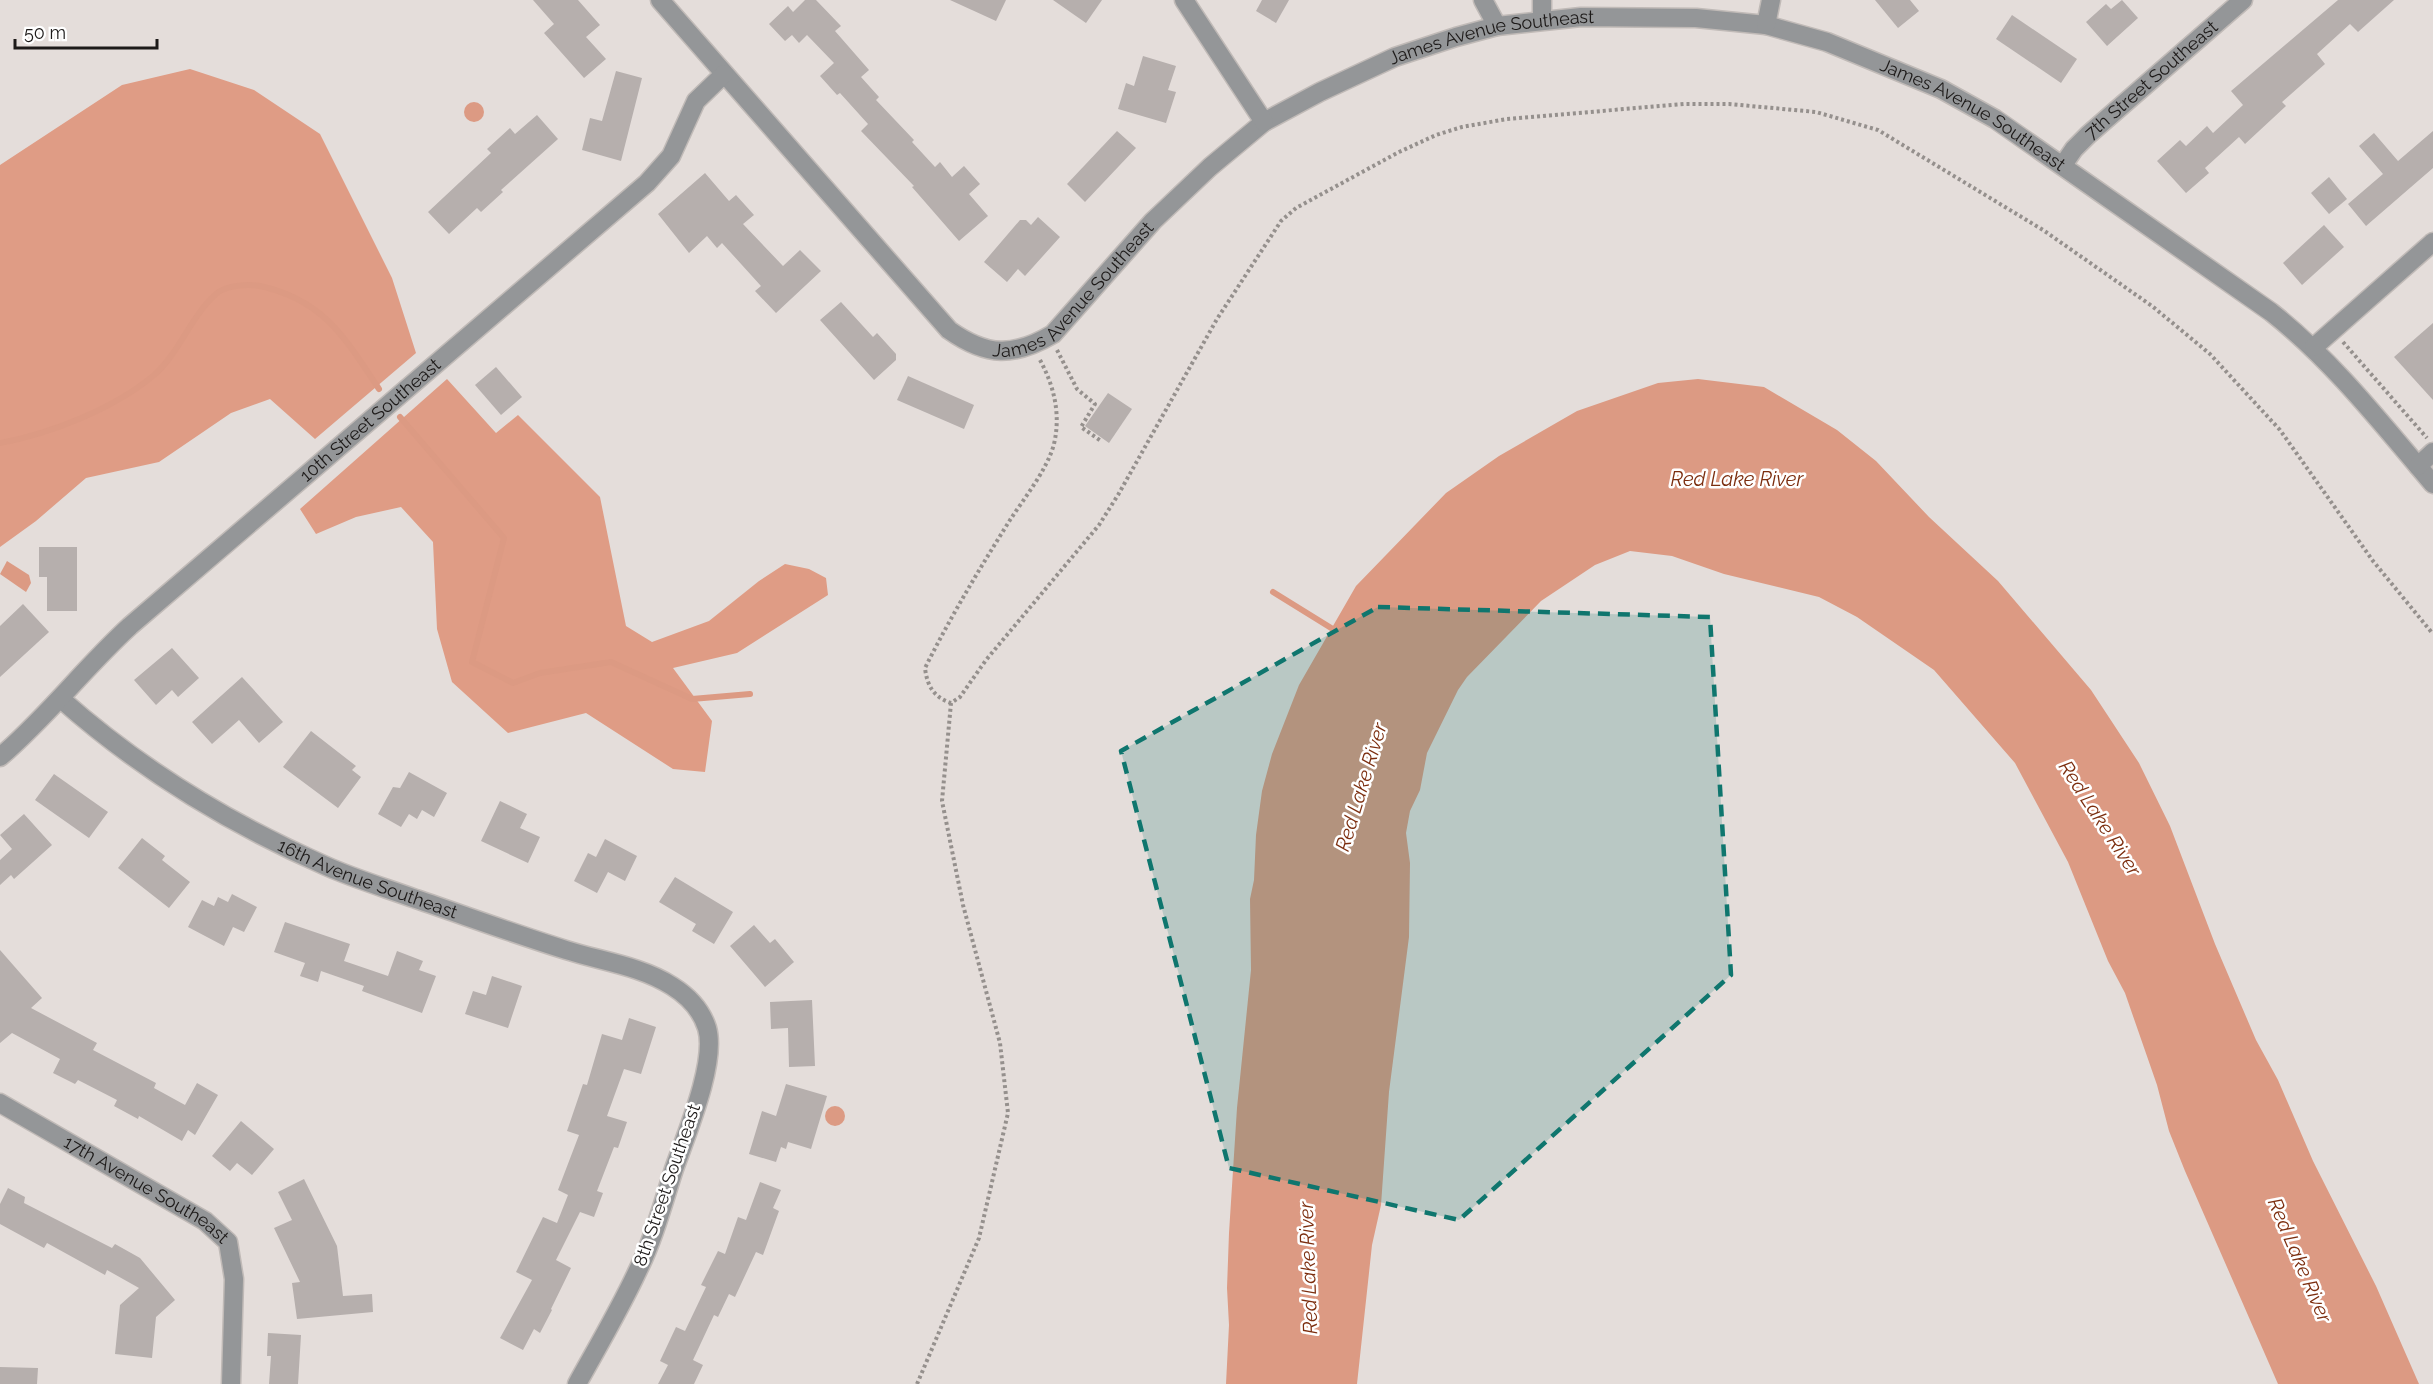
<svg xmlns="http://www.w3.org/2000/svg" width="2433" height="1384" font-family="Raleway,sans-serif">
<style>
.forest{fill:#df9c85}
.water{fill:#dc9a83}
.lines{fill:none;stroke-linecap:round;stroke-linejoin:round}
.stream{stroke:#dc9a83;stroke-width:6}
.building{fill:#b6afad}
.minor-casing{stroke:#c0bab7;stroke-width:21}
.path{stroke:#95908d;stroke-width:4;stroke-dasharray:3 3;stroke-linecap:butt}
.minor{stroke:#949698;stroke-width:18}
.marked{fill:#0f766e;fill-opacity:0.2;stroke:#0f766e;stroke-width:4.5;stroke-dasharray:12 8;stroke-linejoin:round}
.labels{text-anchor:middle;stroke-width:5;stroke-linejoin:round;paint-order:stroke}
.street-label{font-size:18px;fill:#1d1a19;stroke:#fff}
.water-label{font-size:20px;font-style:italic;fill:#7c2e0f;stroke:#fff}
</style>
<rect width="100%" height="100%" fill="#e4ddda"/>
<!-- forest -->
<g class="forest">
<path d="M190,69l64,21 66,44 72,144 24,75 -101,86 -45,-40 -39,14 -72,49 -73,16 -50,43 -36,26v-382l122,-80z"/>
<path d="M447,379l49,54 22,-18 82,82 26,129 26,16 57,-21 50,-40 26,-17 24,5 17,9 2,17 -91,58 -64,15 39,53 -7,51 -32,-3 -87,-56 -78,20 -56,-51 -15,-53 -4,-87 -32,-35 -45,10 -40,17 -16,-25z"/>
</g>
<!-- water -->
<g class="water">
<circle cx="474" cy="112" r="10"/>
<path d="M1698,379l66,8 73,43 39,31 53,56 69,64 93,109 48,73 31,63 45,118 41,96 22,40 35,81 63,125 43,98h-141l-93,-213 -16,-40 -12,-46 -32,-92 -17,-32 -40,-99 -53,-99 -81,-93 -77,-53 -38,-20 -95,-23 -52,-18 -42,-5 -35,14 -54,36 -74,76 -9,13 -31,63 -7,37 -10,21 -4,22 4,30 -1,74 -20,155 -8,113 -9,40 -15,139h-131l3,-59 -2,-37 2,-55 8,-125 14,-138 -1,-71 4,-19 2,-45 6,-44 10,-37 27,-69 57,-99 90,-93 53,-37 78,-45 81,-28z"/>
<path d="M7,561l22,14 2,8 -5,9 -26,-18z"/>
<circle cx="835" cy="1116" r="10"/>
</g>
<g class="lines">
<!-- stream -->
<g class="stream">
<path d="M400,417l104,121 -32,124 41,21 27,-10 71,-11 81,37 58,-5"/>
<path d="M0,443c50,-9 113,-34 153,-67 26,-22 37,-59 63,-82 10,-9 32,-10 44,-8 64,14 85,52 119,103"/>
<path d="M1273,592l63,39"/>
</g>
</g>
<!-- building -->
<g class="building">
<path d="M533,0h45l22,25 -14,12 20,22 -22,19 -40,-45 10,-9z"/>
<path d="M805,0h11l25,26 -6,5 34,39 -8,7 18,20 -3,3 38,40 -2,2 23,25 5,-5 12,15 12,-11 16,18 -11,10 19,22 -29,25 -47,-54 2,-1 -53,-55 7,-7 -28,-31 -3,2 -17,-19 14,-13 -27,-28 -8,8 -7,-8 -7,6 -16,-17 19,-18 5,6z"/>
<path d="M950,0h56l-10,21z"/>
<path d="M1053,0h49l-16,23z"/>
<path d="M1262,0h27l-13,23 -20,-12z"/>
<path d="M1875,0h35l9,11 -21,17z"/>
<path d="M2122,0l16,18 -31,28 -21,-24 20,-18 5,5z"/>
<path d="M2338,0h56l-36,32 -8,-8 -33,30 8,10 -43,38 4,4 -41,38 -6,-7 -34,31 4,5 -23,20 -29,-32 23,-21 6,6 21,-20 6,7 30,-28 -12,-14z"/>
<path d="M2012,15l65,44 -16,24 -65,-44z"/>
<path d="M1143,56l33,10 -8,24 8,2 -10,31 -48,-14 8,-26 8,3z"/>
<path d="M616,71l26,7 -21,83 -39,-11 8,-32 12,3z"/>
<path d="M537,115l21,24 -57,51 2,2 -22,20 -4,-4 -28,26 -21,-22 63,-59 -4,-4 23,-21 5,6z"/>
<path d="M1117,131l19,17 -51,54 -18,-18z"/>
<path d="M2433,131v37l-67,58 -18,-22 35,-30 -24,-28 15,-13 24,28z"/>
<path d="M705,173l24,28 7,-6 18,20 -11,9 40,42 17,-16 21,21 -45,42 -21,-22 6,-5 -39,-43 -5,5 -10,-12 -18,17 -31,-39z"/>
<path d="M2329,177l18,22 -18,15 -18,-21z"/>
<path d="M1038,217l22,20 -35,39 -7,-7 -11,13 -23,-20 36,-42h6l5,5z"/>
<path d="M2324,225l20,22 -42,38 -19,-22z"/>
<path d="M841,302l32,35 4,-4 19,21v6l-22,20 -54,-60z"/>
<path d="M2433,323v77l-39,-43z"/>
<path d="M496,367l26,30 -21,18 -26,-30z"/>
<path d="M908,376l66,29 -10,24 -67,-29z"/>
<path d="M1108,393l24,16 -23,34 -24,-17z"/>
<path d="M39,547h38v64h-30v-34h-8z"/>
<path d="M23,604l26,28 -49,45v-51z"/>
<path d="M172,648l27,30 -21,19 -6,-7 -16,15 -22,-25z"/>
<path d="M242,677l41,45 -24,21 -20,-23 -27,24 -20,-22z"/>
<path d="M311,731l45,35 -4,4 9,7 -23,31 -55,-41z"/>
<path d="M409,772l38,21 -13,24 -12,-7 -5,9 -8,-5 -8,13 -23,-13 15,-27 7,1z"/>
<path d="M54,774l54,38 -19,26 -54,-38z"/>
<path d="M500,801l27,13 -7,14 20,9 -12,26 -47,-22z"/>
<path d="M24,814l28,31 -38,34 -3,-4 -11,10v-25l12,-11 -12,-14z"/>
<path d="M142,838l23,18 -3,4 28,22 -21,26 -51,-40z"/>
<path d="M605,839l32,17 -12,25 -17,-9 -11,21 -23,-12 14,-28 8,4z"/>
<path d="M675,877l58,35 -19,32 -22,-13 4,-7 -37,-22z"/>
<path d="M232,894l25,13 -13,25 -11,-5 -9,19 -36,-19 14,-27 12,6 4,-9 10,5z"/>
<path d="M285,922l65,22 -6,17 44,15 9,-25 26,10 -4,9 17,6 -14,37 -60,-22 2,-5 -43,-15 -3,11 -18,-6 5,-13 -31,-11z"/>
<path d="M754,925l16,18 5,-4 19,23 -29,25 -35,-41z"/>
<path d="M0,950l42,48 -11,10 66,35 -4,7 63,33 -2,5 31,17 12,-22 21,12 -23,40 -7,-5 -6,11 -43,-25 -1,3 -24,-13 3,-6 -39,-20 -3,4 -22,-11 7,-14 -48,-26 -12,10z"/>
<path d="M492,976l30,10 -14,42 -43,-14 8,-23 13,4z"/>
<path d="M812,1000l3,66 -26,1 -1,-39 -17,1 -1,-27z"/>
<path d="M629,1018l27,9 -15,47 -17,-5 -17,47 20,6 -9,26 -4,-1 -17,44 6,2 -9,24 -14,-5 -24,48 15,8 -20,41 1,1 -12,23 -6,-4 -11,21 -23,-12 32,-58 -16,-8 27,-55 14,6 11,-28 -10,-5 21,-55 -12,-4 16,-47 4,1 15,-51 20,6z"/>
<path d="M786,1084l41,12 -16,53 -23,-7 -2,7 -5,-2 -5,15 -27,-8 13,-43 14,5z"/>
<path d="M241,1121l33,28 -22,26 -15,-12 -7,8 -18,-15z"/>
<path d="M304,1179l33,67 6,50 29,-2 1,18 -76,7 -5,-36 8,-1 -26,-54 18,-8 -14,-28z"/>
<path d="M760,1182l21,8 -8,18 6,3 -16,44 -7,-3 -21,45 -6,-3 -11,23 -4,-2 -21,45 10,5 -9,19h-36l10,-19 -8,-4 16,-34 9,4 21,-44 -5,-2 17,-34 7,3 13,-37 8,3z"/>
<path d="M8,1188l17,9 -1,6 88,45 3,-4 25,14 35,42 -19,17 -4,41 -37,-4 5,-49 19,-17 -32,-18 -2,5 -58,-32 -3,5 -44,-24v-20z"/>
<path d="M268,1333l33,2 -3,49h-29l2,-28h-4z"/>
<path d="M0,1367l38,1 -1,16h-37z"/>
</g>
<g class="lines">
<!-- minor casing -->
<g class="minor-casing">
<g id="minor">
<path id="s1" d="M660,0l289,330c38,27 65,27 104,4l100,-113 57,-54 54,-45 56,-30 75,-35 61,-20 41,-11 84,-9 115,1 70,7 61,17 114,47 54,30 276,193c62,49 111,112 162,172"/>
<path d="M1184,0l80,122"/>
<path d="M1483,0l14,26"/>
<path d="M1542,20v-20"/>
<path d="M1766,25l5,-25"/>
<path id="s2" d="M2063,165l11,-16 14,-14 155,-135"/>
<path d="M2314,347l119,-105"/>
<path d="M2418,466l15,-14"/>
<path id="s3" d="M61,699c79,70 169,125 265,167 29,13 60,22 90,33 50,17 99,35 150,51 34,11 75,16 106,36 16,10 29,23 35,42 10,34 -21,107 -33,141 -11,34 -20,69 -36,101 -18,39 -40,76 -61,114"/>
<path id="s4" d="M0,757c47,-40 84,-89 130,-131l517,-443 24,-27 25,-55 28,-27"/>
<path id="s5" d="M0,1103l205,118 23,21 6,37 -3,105"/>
</g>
</g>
<!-- path -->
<g class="path">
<path d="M2343,342l84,96"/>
<path d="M1057,350l20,39 18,15 -14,23 20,14"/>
<path d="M1040,360c14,26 21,54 14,84 -7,26 -29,53 -44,76 -30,48 -59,96 -85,148 2,17 8,29 26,35l9,-6 26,-37 113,-135 19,-30 99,-176 64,-98 15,-13 103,-56 37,-17 26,-8 45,-8 177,-15h45l87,8 62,18 165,100 109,76 58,48 70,76 93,131 60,73"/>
<path d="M917,1384l62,-146 29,-125 -8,-70 -37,-138 -21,-104 9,-98"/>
</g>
<!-- minor -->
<use href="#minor" class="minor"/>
</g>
<!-- marked area -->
<path class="marked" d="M1378,607l332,10 21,358 -272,245 -230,-52 -108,-417z"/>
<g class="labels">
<!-- street labels -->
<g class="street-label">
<text dy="6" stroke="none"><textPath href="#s1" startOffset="1096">James Avenue Southeast</textPath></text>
<text dy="6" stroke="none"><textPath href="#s2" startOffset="123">7th Street Southeast</textPath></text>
<text dy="6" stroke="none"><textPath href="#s1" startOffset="1600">James Avenue Southeast</textPath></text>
<text dy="6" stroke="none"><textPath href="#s1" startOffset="592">James Avenue Southeast</textPath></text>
<text dy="6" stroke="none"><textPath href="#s4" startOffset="501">10th Street Southeast</textPath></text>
<text dy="6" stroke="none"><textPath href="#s3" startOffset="358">16th Avenue Southeast</textPath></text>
<text transform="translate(667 1185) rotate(-71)" y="6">8th Street Southeast</text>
<text dy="6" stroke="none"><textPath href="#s5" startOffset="170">17th Avenue Southeast</textPath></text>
</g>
<!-- water labels -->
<g class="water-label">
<text x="1737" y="486">Red Lake River</text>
<text transform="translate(1361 787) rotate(-73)" y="7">Red Lake River</text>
<text transform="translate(2100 818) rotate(57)" y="7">Red Lake River</text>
<text transform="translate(2300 1260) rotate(67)" y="7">Red Lake River</text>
<text transform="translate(1308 1268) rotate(-92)" y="7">Red Lake River</text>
</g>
</g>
<!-- scale -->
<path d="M15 39v9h142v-9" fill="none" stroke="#1d1a19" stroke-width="3"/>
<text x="24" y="39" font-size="18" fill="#1d1a19" stroke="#ffffff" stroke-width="4.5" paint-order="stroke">50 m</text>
</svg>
